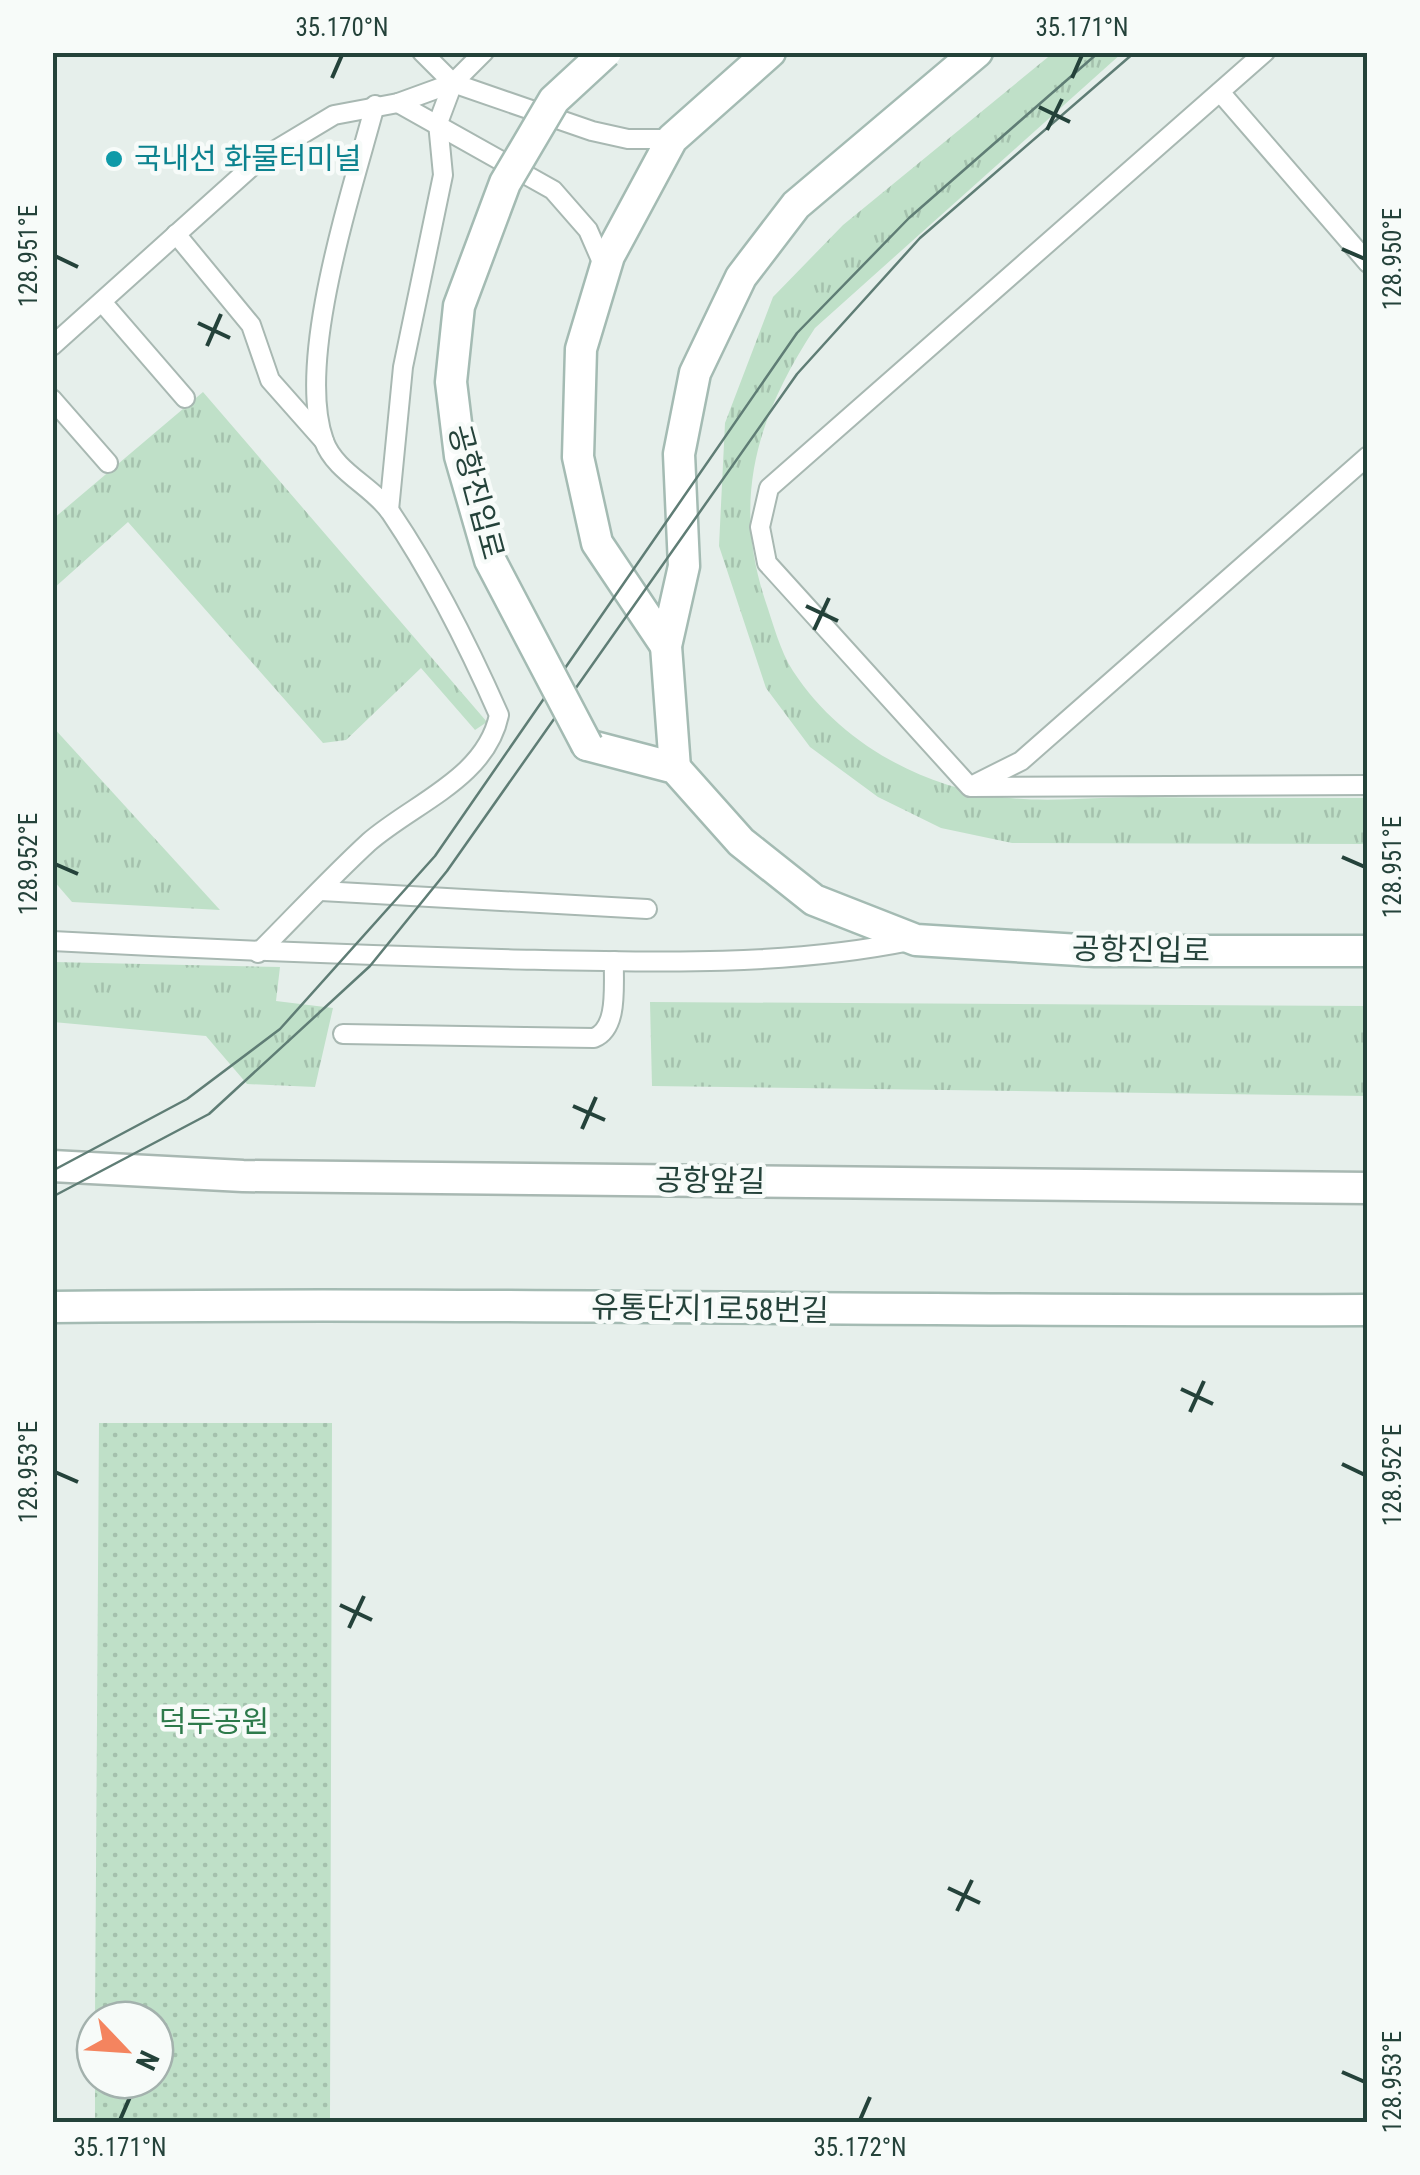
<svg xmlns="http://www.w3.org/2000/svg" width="1420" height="2175" font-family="'Roboto Condensed','Noto Sans KR',sans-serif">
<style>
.grass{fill:url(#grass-tufts)}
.park{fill:url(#park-dots)}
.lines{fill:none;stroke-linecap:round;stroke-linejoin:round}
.lane-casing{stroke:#a8b8b2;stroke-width:22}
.street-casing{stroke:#a8b8b2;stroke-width:35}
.secondary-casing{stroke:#a4bbb3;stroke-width:35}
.lane{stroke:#fff;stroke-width:18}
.street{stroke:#fff;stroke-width:30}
.secondary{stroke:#fff;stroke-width:30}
.tram{stroke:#5f7d75;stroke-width:2.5}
.secondary-bridge-casing{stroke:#a4bbb3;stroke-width:35;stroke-linecap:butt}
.secondary-bridge{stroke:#fff;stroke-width:30}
.ticks{fill:none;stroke:#24423a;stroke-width:4}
.culture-dot{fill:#0f9aa8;stroke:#f7fbf9;stroke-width:4}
.labels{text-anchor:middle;stroke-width:9;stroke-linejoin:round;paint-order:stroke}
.culture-label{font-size:30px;fill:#0d838f;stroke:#f7fbf9;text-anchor:start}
.street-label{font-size:30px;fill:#24423a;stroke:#f7fbf9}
.park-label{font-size:30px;fill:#2d7a4b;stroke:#f7fbf9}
.neatline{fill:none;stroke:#24423a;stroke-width:4}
.ticks-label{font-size:25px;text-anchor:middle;fill:#24423a}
</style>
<defs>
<pattern id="grass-tufts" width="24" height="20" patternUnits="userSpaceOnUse" patternTransform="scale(2.5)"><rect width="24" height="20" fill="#bfe0c8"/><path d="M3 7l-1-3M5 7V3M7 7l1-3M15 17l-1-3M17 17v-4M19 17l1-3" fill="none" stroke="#a4c1ad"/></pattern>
<pattern id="park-dots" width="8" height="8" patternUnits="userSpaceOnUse" patternTransform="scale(2.5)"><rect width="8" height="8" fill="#bfe0c8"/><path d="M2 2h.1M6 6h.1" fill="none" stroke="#a4c1ad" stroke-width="1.8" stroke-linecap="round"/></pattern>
</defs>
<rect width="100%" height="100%" fill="#e6efeb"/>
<!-- grass -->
<g class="grass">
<path d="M1053,53h69l-307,275c-58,88 -83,170 -50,272 8,23 15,51 28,71 46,71 127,115 209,126 44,6 92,0 137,0 76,1 152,1 228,1v46l-355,-1 -71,-15 -63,-31 -68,-50 -44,-59 -47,-142 6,-123 48,-126 70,-72z"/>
<path d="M203,392l284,330 -12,8 -54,-62 -75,72 -23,3 -195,-221 -75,67v-70z"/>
<path d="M52,726l168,184 -148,-8 -19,-22z"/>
<path d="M53,962l227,5 -4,34 57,7 -18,79 -68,-3 -41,-48 -153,-14z"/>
<path d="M650,1002l717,4v90l-715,-10z"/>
</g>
<!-- park -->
<path class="park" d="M99,1423h233l-2,699h-235v-42h60v-60h-60z"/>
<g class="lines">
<!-- lane casing -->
<g class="lane-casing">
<g id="lane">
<path d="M422,52l31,31"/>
<path d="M1265,52l-496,436 -9,39 7,36 203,224 398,-2"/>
<path d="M1220,92l148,171"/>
<path d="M398,103l155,87 35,40 17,39"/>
<path d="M176,234l75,91 19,55 54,61"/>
<path d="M102,302l83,96"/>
<path d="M52,346l207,-186 75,-45 64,-12 55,-20 139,48 36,8h44"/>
<path d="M52,399l56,64"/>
<path d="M389,510l14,-143 40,-192 -5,-52 15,-40 31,-31"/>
<path d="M975,784l46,-23 347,-305"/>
<path d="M321,891l326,18"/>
<path d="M52,941c150,8 299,14 449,18 136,3 275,9 409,-18"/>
<path d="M258,953c37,-37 73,-76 111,-111 45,-39 117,-64 130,-127 -30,-68 -66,-140 -108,-202 -17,-26 -56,-41 -67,-72 -29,-81 29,-253 51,-336"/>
<path d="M343,1034l251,4c25,-10 19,-53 20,-77"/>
</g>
</g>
<!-- street casing -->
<g class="street-casing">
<path id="street" d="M52,1166l191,10 1125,12"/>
</g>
<!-- secondary casing -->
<g class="secondary-casing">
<g id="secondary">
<path d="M666,646l-69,-103 -19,-86 3,-108 28,-93 63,-117 98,-87"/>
<path d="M587,745l88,23 66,74 73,58 102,40 179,11h273"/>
<path d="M675,768l-9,-122 18,-80 -5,-112 16,-81 46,-96 55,-72 181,-153"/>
<path d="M52,1307c439,-5 877,5 1316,3"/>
</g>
</g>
<!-- lane -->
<use href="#lane" class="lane"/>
<!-- street -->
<use href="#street" class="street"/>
<!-- secondary -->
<use href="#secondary" class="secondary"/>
<!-- tram -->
<g class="tram">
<path d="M52,1171l135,-72 93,-70 155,-173 362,-523 112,-115 190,-166"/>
<path d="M52,1197l157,-83 161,-148 77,-95 350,-497 123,-136 215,-186"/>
</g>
<!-- secondary-bridge casing -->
<g class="secondary-bridge-casing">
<path id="secondary-bridge" d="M587,745l-97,-185 -30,-104 -9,-74 8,-76 46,-123 49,-83 52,-48"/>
</g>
<!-- secondary-bridge -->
<use href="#secondary-bridge" class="secondary-bridge"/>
</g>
<!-- ticks -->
<path class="ticks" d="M332,78l10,-23M1072,78l10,-23M1039,107l31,15M1047,130l15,-31M1342,249l23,10M55,256l23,11M198,323l32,15M207,346l14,-32M806,606l32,15M814,630l15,-32M1342,857l23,10M55,864l23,10M573,1106l32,14M582,1129l14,-32M1181,1389l32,15M1190,1412l14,-31M1342,1464l23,11M55,1472l23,10M340,1605l32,15M349,1628l15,-32M948,1888l32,15M957,1911l15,-31M1342,2072l23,10M120,2120l10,-23M860,2120l10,-23"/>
<!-- markers -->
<circle class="culture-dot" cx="114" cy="159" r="10"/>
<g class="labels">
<!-- culture labels -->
<g class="culture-label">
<text x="134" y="169">국내선 화물터미널</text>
</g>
<!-- street labels -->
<g class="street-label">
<text transform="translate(476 492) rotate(75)" y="10">공항진입로</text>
<text transform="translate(1141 950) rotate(1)" y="10">공항진입로</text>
<text transform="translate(710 1181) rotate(1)" y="10">공항앞길</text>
<text transform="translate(710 1309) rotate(1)" y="10">유통단지1로58번길</text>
</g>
<!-- park labels -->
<g class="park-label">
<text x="214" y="1732">덕두공원</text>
</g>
</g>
<!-- border -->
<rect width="1420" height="2175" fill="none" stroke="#f7fbf9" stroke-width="110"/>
<!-- north arrow -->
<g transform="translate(125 2050) rotate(115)"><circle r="48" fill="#f7fbf9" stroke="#a3b1ad" stroke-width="2.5"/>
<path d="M0-8L18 38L0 25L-18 38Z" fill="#f4845f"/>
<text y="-15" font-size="28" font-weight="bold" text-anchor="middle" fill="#24423a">N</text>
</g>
<rect x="55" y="55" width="1310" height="2065" class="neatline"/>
<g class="ticks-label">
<text x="342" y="36">35.170°N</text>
<text x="1082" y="36">35.171°N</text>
<text transform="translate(28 256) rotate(-90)" y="9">128.951°E</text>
<text transform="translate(1392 259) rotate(-90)" y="9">128.950°E</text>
<text transform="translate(28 864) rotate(-90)" y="9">128.952°E</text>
<text transform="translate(1392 867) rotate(-90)" y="9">128.951°E</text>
<text transform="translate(28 1472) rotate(-90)" y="9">128.953°E</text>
<text transform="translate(1392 1475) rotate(-90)" y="9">128.952°E</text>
<text transform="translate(1392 2082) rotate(-90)" y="9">128.953°E</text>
<text x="120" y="2156">35.171°N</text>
<text x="860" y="2156">35.172°N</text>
</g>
</svg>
